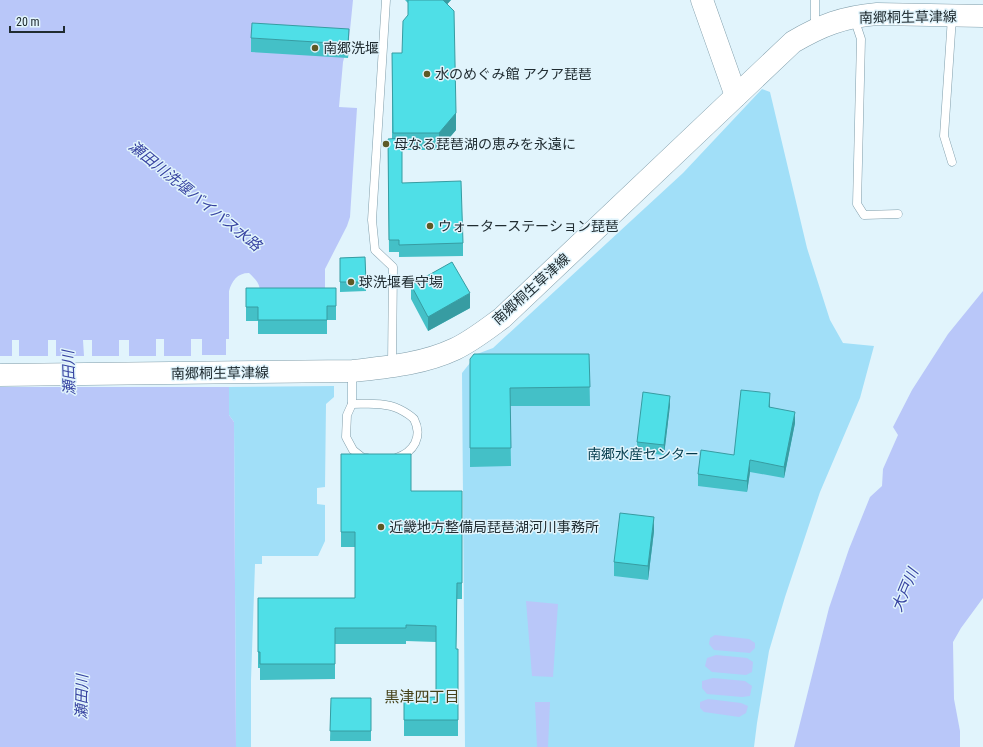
<svg xmlns="http://www.w3.org/2000/svg" width="983" height="747" font-family="'Roboto Condensed','Noto Sans JP',sans-serif">
<style>
.green{fill:#a1dff8}
.water{fill:#b9c7f9}
.pier{fill:#e1f4fc}
.lines{fill:none;stroke-linecap:round;stroke-linejoin:round}
.lane-casing{stroke:#809eab;stroke-width:9}
.secondary-casing{stroke:#809eab;stroke-width:23}
.lane{stroke:#fff;stroke-width:8}
.secondary{stroke:#fff;stroke-width:22}
.wall{fill:#44c0c7}
.shaded-wall{fill:#379ca2}
.building{fill:#4fdfe7;stroke:#379ca2}
.poi-dot{fill:#5e5925;stroke:#e1f4fc;stroke-width:1.5}
.labels{text-anchor:middle;stroke-width:3;stroke-linejoin:round;paint-order:stroke}
.street-label{font-size:14px;fill:#202c31;stroke:#e1f4fc}
.poi-label{font-size:14px;fill:#202c31;stroke:#e1f4fc;text-anchor:start}
.park-label{font-size:14px;fill:#023a4b;stroke:#e1f4fc}
.water-label{font-size:15px;font-style:italic;fill:#3743a1;stroke:#e1f4fc}
.neighbourhood-label{font-size:15px;fill:#444017;stroke:#e1f4fc}
</style>
<rect width="100%" height="100%" fill="#e1f4fc"/>
<!-- green -->
<g class="green">
<path d="M762,89l8,3 37,156 23,72 13,23 31,3 -14,52 -40,94 -35,105 -16,54 -12,72 -3,24h-289l-3,-374 15,-19 16,-6 190,-175z"/>
<path d="M334,386v11l-8,7 -1,83 -8,1v16l8,1v36l-7,15h-56v8h-7l-4,116v67h-15l-2,-325 -5,-7v-28z"/>
</g>
<!-- water -->
<g class="water">
<path d="M0,0h353l-4,40 -6,22 -4,45 18,1 -7,109 -3,9 -22,43v31h-64c-1,-14 -1,-17 -12,-27 -12,0 -17,8 -20,18v124l5,7 2,325h-236z"/>
<path d="M983,291v307l-22,30 -8,14 1,57 6,32v16h-166l35,-139 20,-59 21,-52 12,-11 1,-17 15,-34 -5,-8 19,-37 36,-56z"/>
<path d="M526,601l32,3 -5,73 -21,-1z"/>
<path d="M715,635l34,4 6,4v5l-5,5 -36,-3 -5,-6 1,-6z"/>
<path d="M716,655l31,3 6,4 -1,10 -6,3 -34,-3 -7,-6 2,-8z"/>
<path d="M713,678l32,3 7,5 -2,10 -8,1 -35,-3 -5,-6v-7z"/>
<path d="M708,699l33,4 7,3 -2,7 -7,4 -35,-5 -4,-4v-6z"/>
<path d="M535,702h15l-2,45h-11z"/>
</g>
<!-- pier -->
<path class="pier" d="M156,339h8v17h27v-17h11v16h24v-16h5v48h-231v-31h12v-16h7v16h29v-16h8v16h28l-1,-16h9v16h27v-16h10v16h27z"/>
<g class="lines">
<!-- lane casing -->
<g class="lane-casing">
<g id="lane">
<path d="M386,0l-14,220 3,30 18,17 -1,98"/>
<path d="M815,0v28"/>
<path d="M854,18l7,21 -4,165 7,11 34,-1"/>
<path d="M952,162l-8,-26 8,-119"/>
<path d="M352,372v32l-5,11 -1,22 7,13 10,8h4"/>
<path d="M352,404c16,0 32,-2 47,5 4,2 12,7 15,10 9,18 0,33 -18,39"/>
</g>
</g>
<!-- secondary casing -->
<g class="secondary-casing">
<g id="secondary">
<path d="M702,0l34,96"/>
<path d="M0,375l353,-4c35,-4 70,-7 102,-22 17,-8 32,-20 47,-31l291,-276c29,-17 50,-25 84,-28l106,2"/>
</g>
</g>
<!-- lane -->
<use href="#lane" class="lane"/>
<!-- secondary -->
<use href="#secondary" class="secondary"/>
</g>
<!-- wall -->
<g class="wall">
<path d="M405,0h46l-4,4 9,126 -17,20h-37v33l61,60v13l-64,1v-5h-10l-1,-113h4v-86h10l6,-38v-12z"/>
<path d="M251,38l98,5 -1,15 -97,-6z"/>
<path d="M365,257l1,34 -26,1v-34z"/>
<path d="M411,285l59,23 -42,23 -17,-32z"/>
<path d="M246,288h90v32h-9v14h-69v-13h-12z"/>
<path d="M589,354l1,52h-80l1,60 -41,1v-108z"/>
<path d="M670,405l-6,50 -27,-3v-10z"/>
<path d="M770,407l25,16 -11,55 -34,-6 -3,20 -49,-6v-12l36,-19z"/>
<path d="M341,454l70,37h51v108h-5l-1,50h2v87h-54v-38l32,-1v-55l-30,-1v3h-71v35l-75,1v-12h-2v-70h97v-51h-14z"/>
<path d="M654,531l-6,49 -34,-4v-14z"/>
<path d="M331,698h40v43h-41z"/>
</g>
<!-- shaded-wall -->
<g class="shaded-wall">
<path d="M439,0h12l-12,13z"/>
<path d="M349,29v14l-1,15v-14z"/>
<path d="M456,113v17l-17,20v-17z"/>
<path d="M470,293v15l-42,23v-14z"/>
<path d="M770,393v12l-1,13v-11z"/>
<path d="M670,396v9l-6,50v-10z"/>
<path d="M795,412v11l-11,55v-11z"/>
<path d="M750,460v12l-3,20v-11z"/>
<path d="M654,517v14l-6,49v-14z"/>
</g>
<!-- building -->
<g class="building">
<path d="M408,0h35l11,11 2,102 -17,20h-46l-1,-80h10l1,-32 5,-6z"/>
<path d="M252,23l97,6 -1,15 -97,-6z"/>
<path d="M402,138v45l59,-2 2,62 -64,2v-5h-10l-1,-101z"/>
<path d="M365,257l1,25h-26v-24z"/>
<path d="M452,262l18,31 -42,24 -17,-32z"/>
<path d="M246,288h90v18h-9v14h-69v-13h-12z"/>
<path d="M474,354h115l1,33 -80,1 1,60h-41v-89z"/>
<path d="M741,390l29,3 -1,14 26,5 -11,55 -34,-7 -3,21 -49,-7 3,-24 33,5z"/>
<path d="M643,392l27,4 -6,49 -27,-3z"/>
<path d="M341,454h70v37h51v92h-5l-1,66h2v71h-54v-22l32,-1v-71l-30,-1v3h-71v36h-75v-12h-2v-54h97v-66h-14z"/>
<path d="M620,513l34,4 -6,49 -34,-4z"/>
<path d="M331,698h40v33h-41z"/>
</g>
<!-- markers -->
<g class="poi-dot">
<circle cx="315" cy="48" r="4"/>
<circle cx="427" cy="74" r="4"/>
<circle cx="386" cy="144" r="4"/>
<circle cx="430" cy="226" r="4"/>
<circle cx="351" cy="282" r="4"/>
<circle cx="381" cy="527" r="4"/>
</g>
<g class="labels">
<!-- street labels -->
<g class="street-label">
<text transform="translate(908 17) rotate(-1)" y="5">南郷桐生草津線</text>
<text transform="translate(531 289) rotate(-42)" y="5">南郷桐生草津線</text>
<text transform="translate(220 373) rotate(-1)" y="5">南郷桐生草津線</text>
</g>
<!-- poi labels -->
<g class="poi-label">
<text x="323" y="53">南郷洗堰</text>
<text x="435" y="79">水のめぐみ館 アクア琵琶</text>
<text x="394" y="149">母なる琵琶湖の恵みを永遠に</text>
<text x="438" y="231">ウォーターステーション琵琶</text>
<text x="359" y="287">球洗堰看守場</text>
<text x="389" y="532">近畿地方整備局琵琶湖河川事務所</text>
</g>
<!-- park labels -->
<g class="park-label">
<text x="643" y="459">南郷水産センター</text>
</g>
<!-- water labels -->
<g class="water-label">
<text transform="translate(195 196) rotate(39)" y="5">瀬田川洗堰バイパス水路</text>
<text transform="translate(69 373) rotate(-92)" y="5">瀬田川</text>
<text transform="translate(905 590) rotate(-67)" y="5">大戸川</text>
<text transform="translate(82 697) rotate(-89)" y="5">瀬田川</text>
</g>
<!-- neighbourhood labels -->
<g class="neighbourhood-label">
<text x="422" y="702">黒津四丁目</text>
</g>
</g>
<!-- scale -->
<path d="M10 26v6h54v-6" fill="none" stroke="#202c31" stroke-width="2"/>
<text x="16" y="26" font-size="12" fill="#202c31" stroke="#e1f4fc" stroke-width="3" paint-order="stroke">20 m</text>
</svg>
